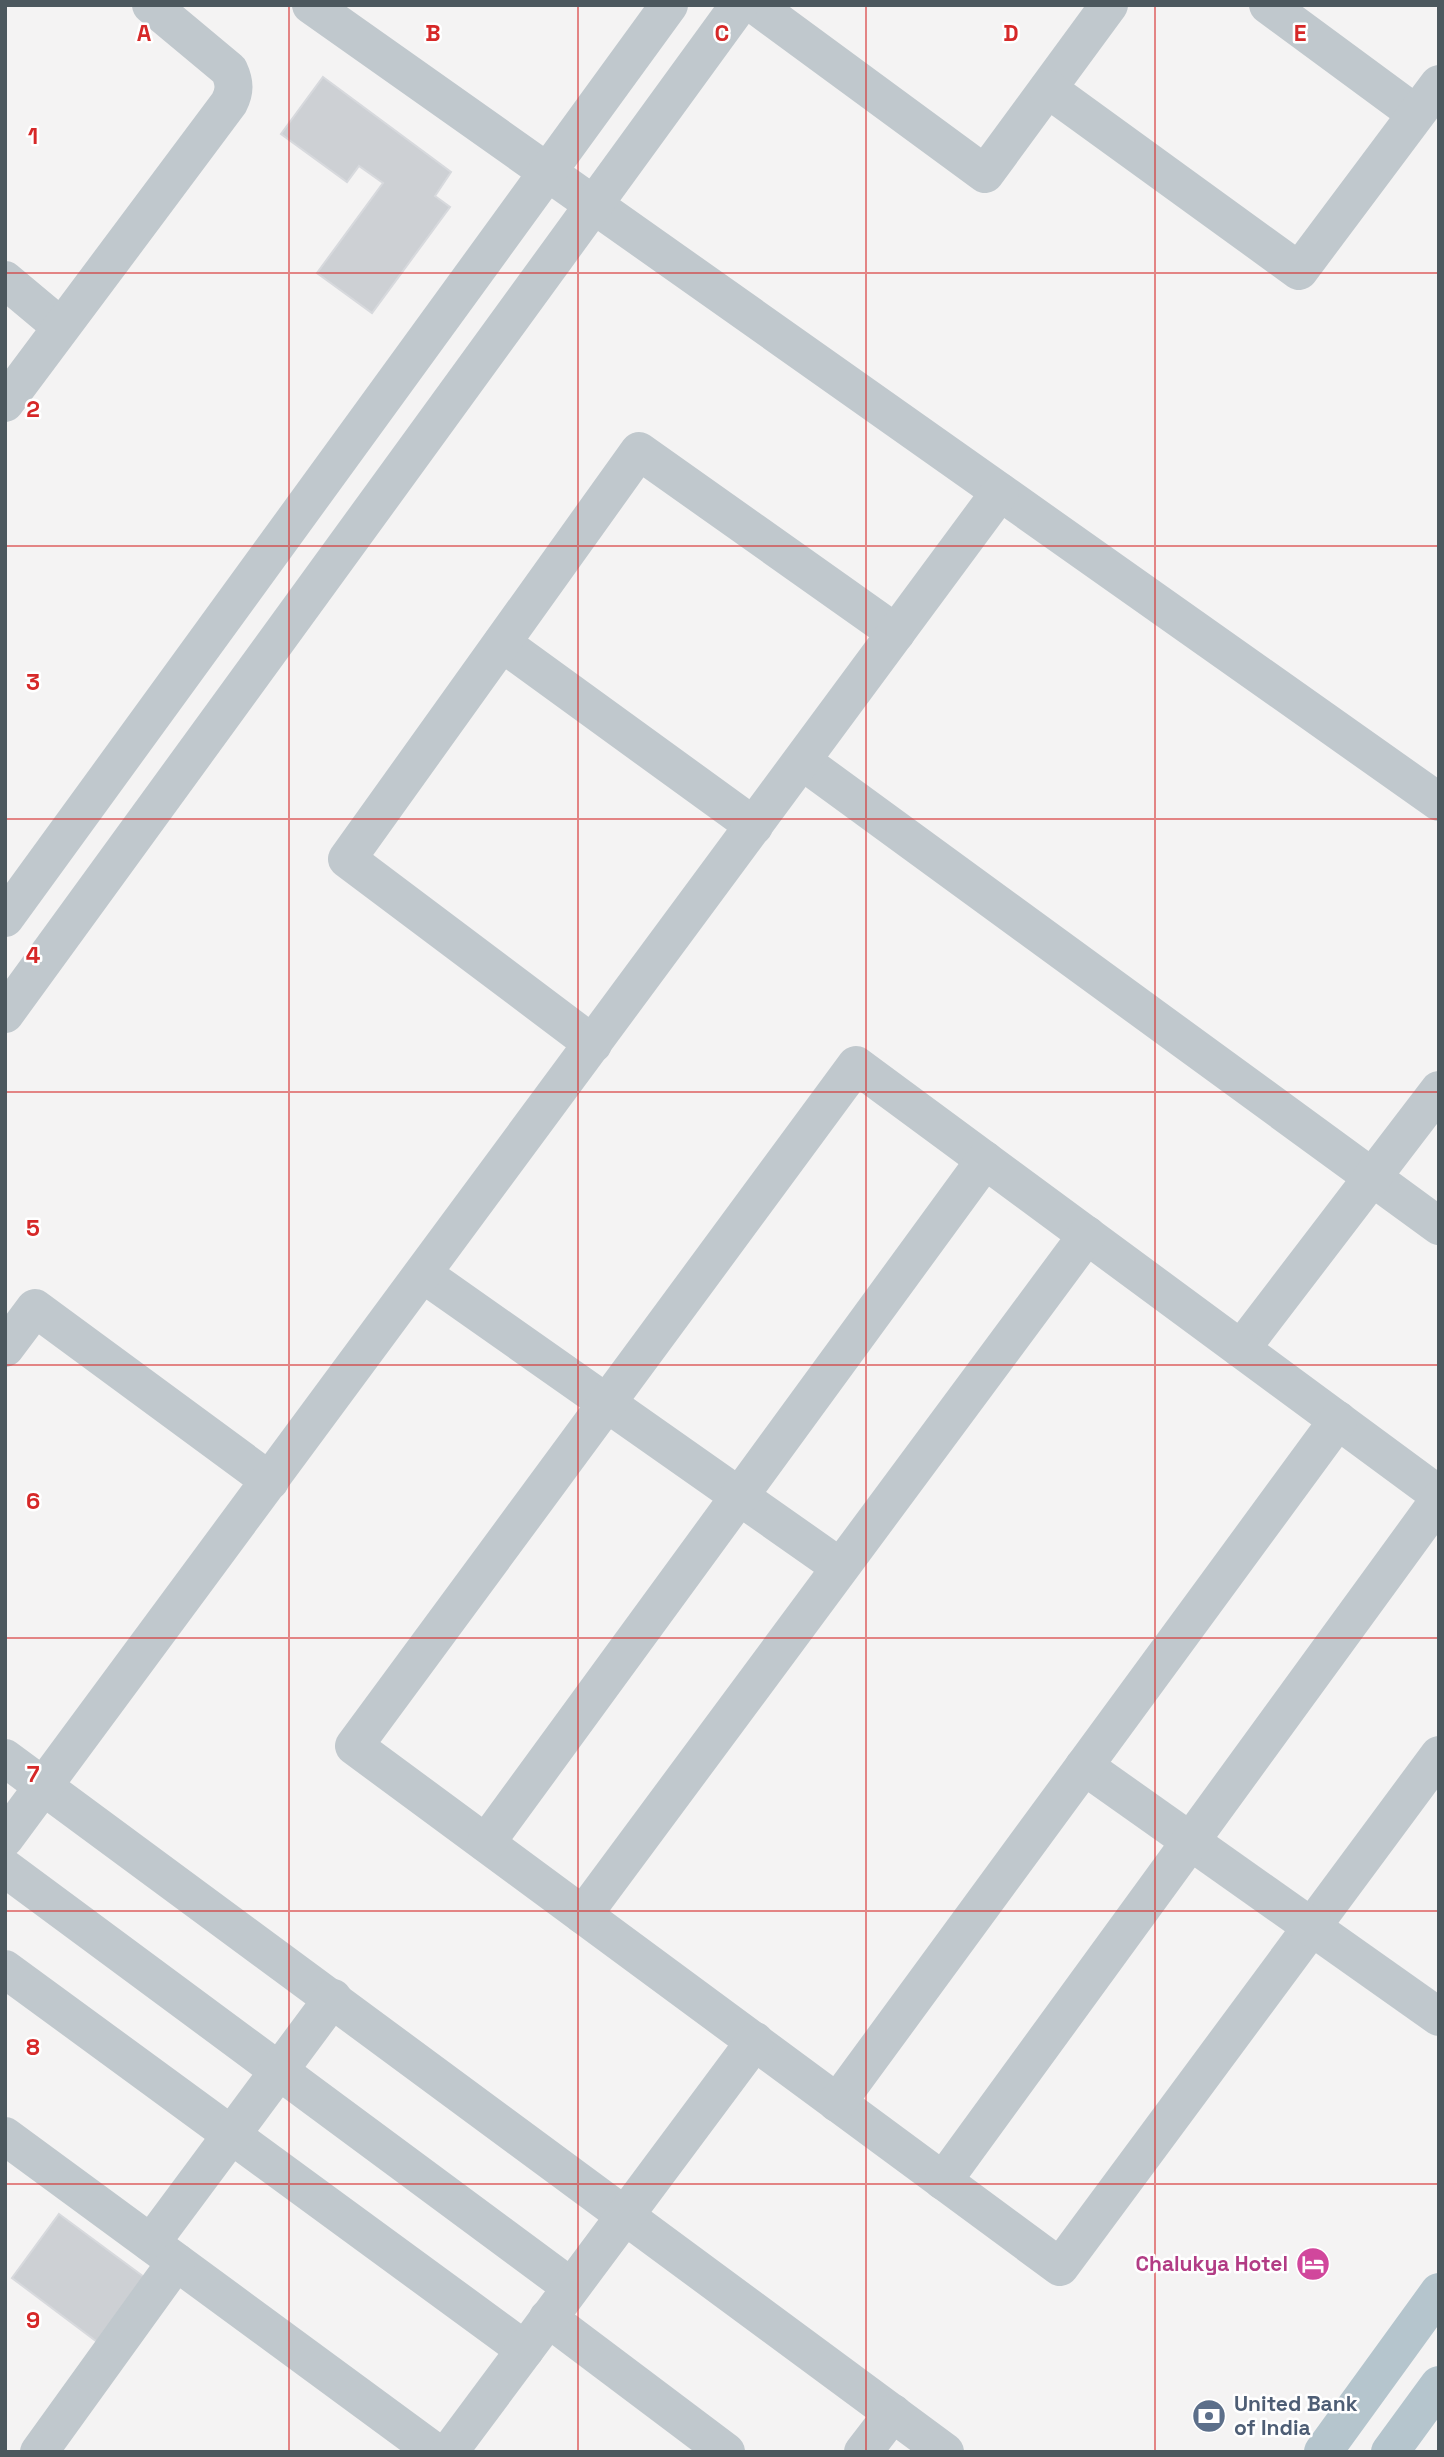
<svg xmlns="http://www.w3.org/2000/svg" width="1444" height="2457" font-family="'Space Grotesk',sans-serif">
<style>
.building{fill:#cdd0d4;stroke:#d7d9dd;stroke-width:2}
.lines{fill:none;stroke-linecap:round;stroke-linejoin:round}
.minor{stroke:#c0c8cd;stroke-width:38}
.major{stroke:#b5c5cd;stroke-width:38}
.grid{fill:none;stroke:#d62828;stroke-width:2;stroke-opacity:0.55}
.labels{text-anchor:middle;stroke-width:5;stroke-linejoin:round;paint-order:stroke}
.hotel-label{font-size:21px;font-weight:bold;fill:#b23c85;stroke:#fff;text-anchor:end}
.service-label{font-size:21px;font-weight:bold;fill:#4e5e75;stroke:#fff;text-anchor:start}
.grid-label{font-size:23px;text-anchor:middle;font-weight:bold;fill:#d62828;stroke:#fff;stroke-width:5;stroke-linejoin:round;paint-order:stroke}
</style>
<rect width="100%" height="100%" fill="#f4f3f3"/>
<!-- building -->
<g class="building">
<path d="M323,77l128,95 -16,24 15,11 -78,106 -55,-40 66,-90 -24,-17 -12,16 -66,-48z"/>
<path d="M59,2214l89,66 -48,64 -88,-66z"/>
</g>
<g class="lines">
<!-- minor -->
<g class="minor">
<path d="M311,5l1128,797"/>
<path d="M755,5l230,169 124,-169"/>
<path d="M1268,5l148,109"/>
<path d="M1048,89l251,182 140,-187"/>
<path d="M5,280l55,46"/>
<path d="M5,403l224,-300c6,-12 6,-20 0,-33l-78,-65"/>
<path d="M502,643l252,183"/>
<path d="M802,761l637,465"/>
<path d="M5,918l664,-913"/>
<path d="M5,1014l734,-1009"/>
<path d="M593,1044l-246,-185 292,-408 257,182"/>
<path d="M423,1274l417,293"/>
<path d="M5,1348l30,-40 235,173"/>
<path d="M1241,1349l198,-259"/>
<path d="M1439,1495l-583,-430 -502,681 706,521 379,-512"/>
<path d="M5,1758l940,694"/>
<path d="M1084,1766l355,251"/>
<path d="M5,1838l995,-1346"/>
<path d="M486,1843l499,-683"/>
<path d="M5,1868l566,419"/>
<path d="M583,1915l504,-680"/>
<path d="M5,1969l520,381"/>
<path d="M837,2103l501,-683"/>
<path d="M5,2136l430,316"/>
<path d="M943,2181l496,-681"/>
<path d="M151,2243l182,-245"/>
<path d="M548,2318l178,134"/>
<path d="M39,2452l137,-190"/>
<path d="M449,2452l306,-411"/>
<path d="M863,2452l30,-39"/>
</g>
<!-- major -->
<g class="major">
<path d="M1323,2452l116,-160"/>
<path d="M1390,2452l49,-67"/>
</g>
</g>
<!-- grid -->
<path class="grid" d="M289,5v2447M578,5v2447M866,5v2447M1155,5v2447M5,273h1434M5,546h1434M5,819h1434M5,1092h1434M5,1365h1434M5,1638h1434M5,1911h1434M5,2184h1434"/>
<!-- icons -->
<defs>
<g id="hotel-disc" transform="scale(1.75)"><circle r="9.5" fill="#d1479c" stroke="#fff"/><path d="M-6-4.5h1.5V1H6V5H4.5V3h-9V5H-6ZM-4 0a1.8 1.8 0 1 1 3.6 0ZM.5 0V-2.5h3Q6-2.5 6 0Z" fill="#fff"/></g>
<g id="bank-disc" transform="scale(1.75)"><circle r="9.5" fill="#5c6f8a" stroke="#fff"/><path d="M-6-4H6V4H-6ZM0-2.3a2.3 2.3 0 1 0 0 4.6a2.3 2.3 0 1 0 0-4.6Z" fill="#fff"/></g>
</defs>
<g fill-rule="evenodd">
<use href="#hotel-disc" x="1313" y="2264"/>
<use href="#bank-disc" x="1209" y="2416"/>
</g>
<g class="labels">
<!-- hotel labels -->
<g class="hotel-label">
<text x="1288" y="2271">Chalukya Hotel</text>
</g>
<!-- service labels -->
<g class="service-label">
<text x="1234" y="2411">United Bank<tspan x="1234" dy="24">of India</tspan></text>
</g>
</g>
<g class="grid-label">
<text x="144" y="41">A</text>
<text x="433" y="41">B</text>
<text x="722" y="41">C</text>
<text x="1011" y="41">D</text>
<text x="1300" y="41">E</text>
<text x="33" y="144">1</text>
<text x="33" y="417">2</text>
<text x="33" y="690">3</text>
<text x="33" y="963">4</text>
<text x="33" y="1236">5</text>
<text x="33" y="1509">6</text>
<text x="33" y="1782">7</text>
<text x="33" y="2055">8</text>
<text x="33" y="2328">9</text>
</g>
<!-- border -->
<rect width="1444" height="2457" fill="none" stroke="#4c585e" stroke-width="14"/>
</svg>
